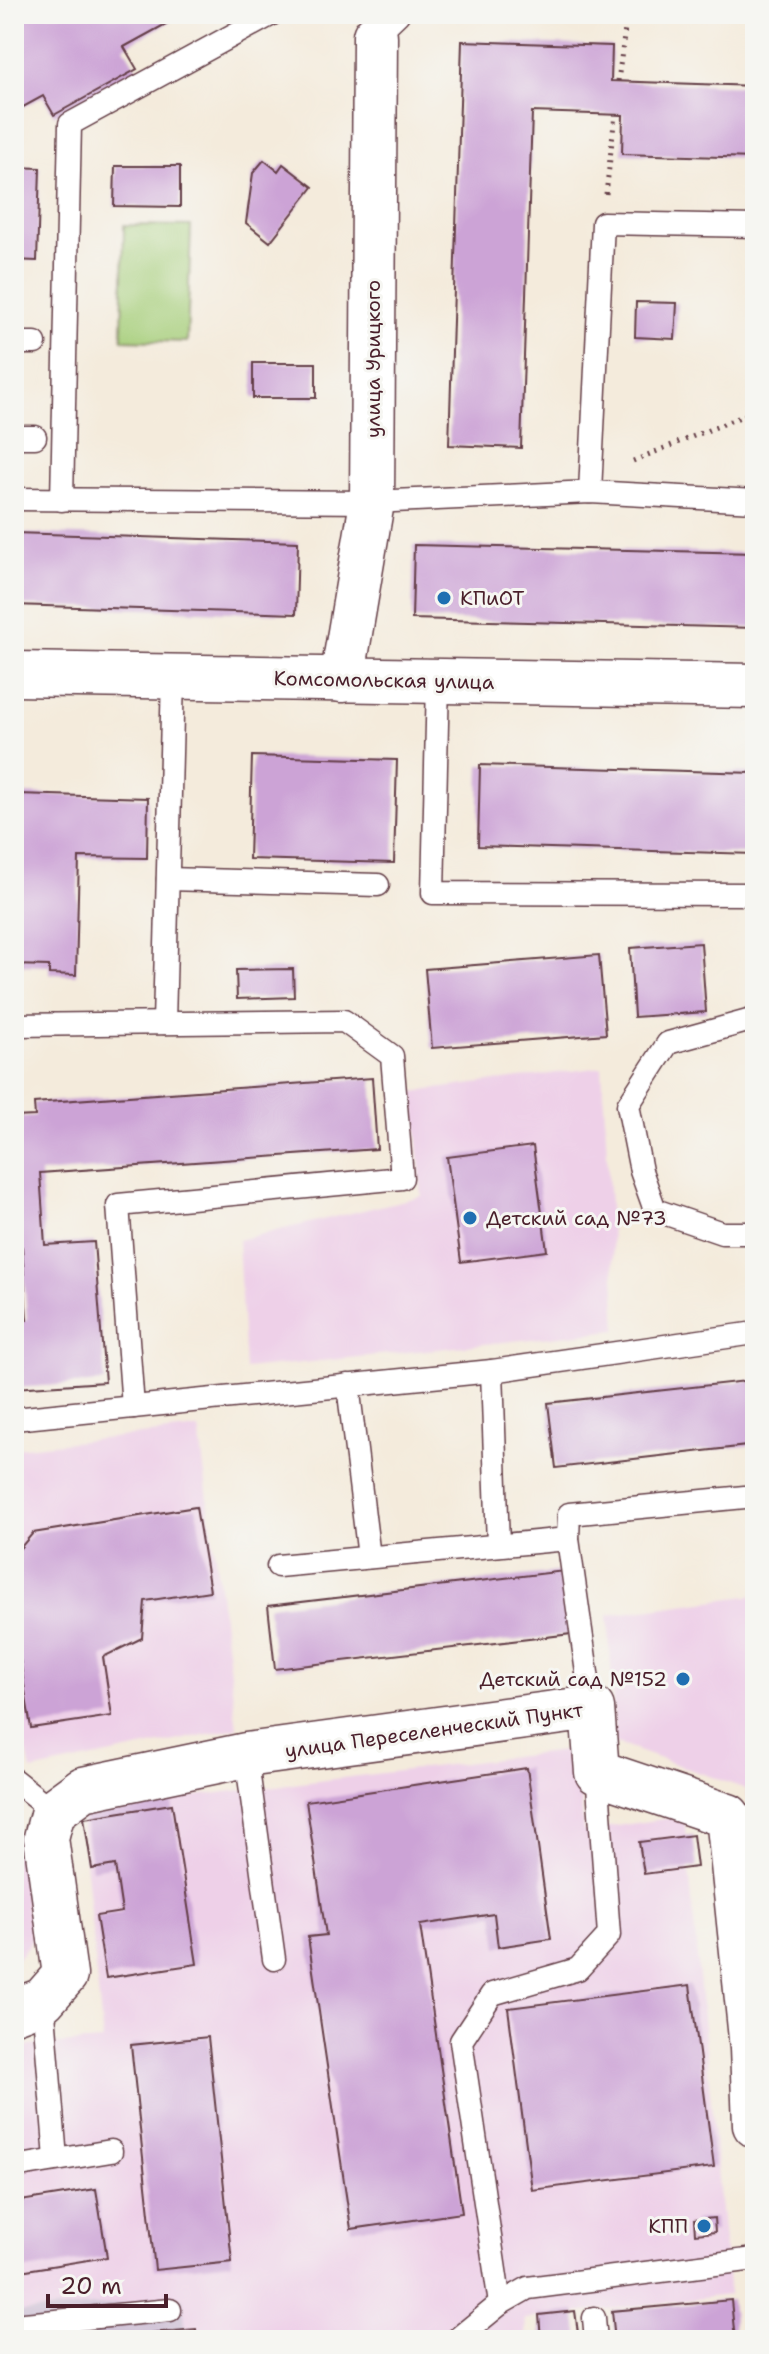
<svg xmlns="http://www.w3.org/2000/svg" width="769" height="2354" font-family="'Shantell Sans',sans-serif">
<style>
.built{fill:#eed0e8}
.industrial{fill:#ccbed4}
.green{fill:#a6ce79;stroke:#787652;stroke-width:2}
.building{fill:#cca3d6}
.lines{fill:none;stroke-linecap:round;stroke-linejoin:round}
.service-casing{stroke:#643e46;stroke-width:25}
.minor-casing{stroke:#643e46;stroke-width:47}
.path{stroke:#643e46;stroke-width:5;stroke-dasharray:2 6;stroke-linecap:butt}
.service{stroke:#fff;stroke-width:22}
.minor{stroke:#fff;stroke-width:44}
.poi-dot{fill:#1f6fb2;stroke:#f6f6f2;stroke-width:3}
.labels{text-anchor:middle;stroke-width:6;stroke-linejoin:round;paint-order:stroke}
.street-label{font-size:20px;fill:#4a1f2b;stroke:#f6f6f2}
.poi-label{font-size:20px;fill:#4a1f2b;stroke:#f6f6f2;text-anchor:start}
</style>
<rect width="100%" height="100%" fill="#f6f6f2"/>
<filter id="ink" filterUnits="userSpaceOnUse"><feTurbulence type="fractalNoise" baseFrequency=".0125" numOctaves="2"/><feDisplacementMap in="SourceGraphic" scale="16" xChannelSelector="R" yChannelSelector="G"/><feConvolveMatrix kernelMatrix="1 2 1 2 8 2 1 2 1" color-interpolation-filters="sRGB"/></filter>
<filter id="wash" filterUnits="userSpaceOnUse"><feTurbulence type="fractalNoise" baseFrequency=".006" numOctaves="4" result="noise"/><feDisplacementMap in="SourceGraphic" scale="32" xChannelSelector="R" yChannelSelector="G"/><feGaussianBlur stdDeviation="1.8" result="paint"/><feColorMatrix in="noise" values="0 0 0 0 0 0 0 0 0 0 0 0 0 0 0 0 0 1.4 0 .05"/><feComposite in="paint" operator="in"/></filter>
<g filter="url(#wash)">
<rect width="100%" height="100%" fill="#f4ebdc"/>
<!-- built -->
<g class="built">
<path d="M602,1067l15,263 -372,39 -7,-129 184,-44 -8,-104z"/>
<path d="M199,1429l38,299 -206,43 -17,-83v-240z"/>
<path d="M755,1595v246l-9,-52 -131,-46 -7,-128z"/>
<path d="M579,1749l4,82 101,-15 45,479 -204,24 2,21h-341l-4,-42 -168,15v-266l89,-6 -23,-231z"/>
<path d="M14,1806l17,135 -17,22z"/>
</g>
<!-- industrial -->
<path class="industrial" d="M183,2298l3,42h-172v-27z"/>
<!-- green -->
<path class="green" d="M124,225l67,1 -4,116 -65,-2z"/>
<g id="blocks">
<!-- building -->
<g class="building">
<path d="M14,14h159l2,5 -51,28 13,22 -83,46 -11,-19 -29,16z"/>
<path d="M462,41l150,5 -1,35 144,5v72l-133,-4 1,-39 -91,-3 -11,336 -72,-3z"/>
<path d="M264,160l14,11 5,-7 30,23 -43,55 -24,-19 7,-50z"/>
<path d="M115,166h65v41l-66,-1z"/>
<path d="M14,167l26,1 -3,93 -23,-1z"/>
<path d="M636,302l41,1 -2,36 -40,-2z"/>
<rect x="253" y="363" width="63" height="35"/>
<path d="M14,533l284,9 -2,72 -282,-9z"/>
<path d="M414,545l341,8v75l-343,-9z"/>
<path d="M252,756l145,4 -3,103 -145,-4z"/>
<path d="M480,765l275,8v81l-277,-8z"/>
<path d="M18,794l130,4 -1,60 -68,-1 -3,118 -27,-1v-8l-35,-1v-110h3z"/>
<path d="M701,943l5,69 -72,5 -4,-69z"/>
<path d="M599,955l7,79 -174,14 -7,-79z"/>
<path d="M293,969l1,28 -57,2 -1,-29z"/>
<path d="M372,1078l5,71 -337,24 5,72 49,-3 11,140 -91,6v-67l13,-1 -5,-73h-8v-130l21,-1 -1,-13z"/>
<path d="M533,1146l14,105 -86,11 -14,-105z"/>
<path d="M755,1380v65l-199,23 -8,-65z"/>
<path d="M196,1507l14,84 -65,10 -3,37 -39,19 9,59 -81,12 -17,-106v-67l19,-22z"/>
<path d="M564,1571l7,63 -296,35 -7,-63z"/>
<path d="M527,1768l24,171 -53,8 -4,-33 -74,11 42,288 -111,16 -43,-292 18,-2 -20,-134z"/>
<path d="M172,1804l25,160 -91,14 -10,-62 26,-4 -7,-47 -23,4 -8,-51z"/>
<path d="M693,1835l4,32 -53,7 -5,-32z"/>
<path d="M690,1985l24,182 -182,23 -24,-182z"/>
<path d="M208,2037l24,225 -77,8 -24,-225z"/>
<path d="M96,2189l11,68 -93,15v-70z"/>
<path d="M714,2218l1,14 -20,2 -1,-14z"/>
<path d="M731,2300l4,40h-120l-3,-29z"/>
<path d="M575,2311l4,29h-38l-2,-25z"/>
<path d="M196,2329l1,11h-104v-2z"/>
</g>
</g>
</g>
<g filter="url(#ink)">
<use href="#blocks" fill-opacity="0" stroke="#643e46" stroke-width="2"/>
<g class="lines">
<!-- service casing -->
<g class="service-casing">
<g id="service">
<path d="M375,36l23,-22"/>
<path d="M14,343h21"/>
<path d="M14,437h21"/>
<path d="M590,492l13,-269 152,3"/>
<path d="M14,499l358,3 218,-10 165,9"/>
<path d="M62,500l8,-376 202,-110"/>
<path d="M438,681l-5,212 322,1"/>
<path d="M168,879l210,6"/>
<path d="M755,1019l-87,24 -40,62 13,66 14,39 67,23h33"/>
<path d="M164,1023l9,-346"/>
<path d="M14,1025l330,-4 48,35 10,122 -284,27 15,202"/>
<path d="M492,1371l6,174"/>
<path d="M348,1385l21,172"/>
<path d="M14,1419l478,-48 263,-38"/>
<path d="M278,1566l290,-27"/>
<path d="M592,1708l-24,-169 1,-25 186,-18"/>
<path d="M246,1755l28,204"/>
<path d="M14,1780l39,31"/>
<path d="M43,2000l13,159"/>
<path d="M14,2167l97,-16"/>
<path d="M500,2304l-39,-263 31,-47 86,-25 31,-34 -12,-163"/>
<path d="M594,2318l2,22"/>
<path d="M14,2325l156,-15"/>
<path d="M456,2340l44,-36 28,-16 227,-29"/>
</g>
</g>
<!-- minor casing -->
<g class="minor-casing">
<g id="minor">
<path d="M14,674l741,12"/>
<path d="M342,680l30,-178 3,-466"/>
<path d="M14,2011l29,-11 22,-25 -19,-137 7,-27 30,-22 163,-34 346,-47 5,64 131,44 24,232 3,77"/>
</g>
</g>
<!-- path -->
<g class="path">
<path d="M618,81l9,-67"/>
<path d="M606,194l9,-79"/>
<path d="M633,461l122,-50"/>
</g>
<!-- service -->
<use href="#service" class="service"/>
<!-- minor -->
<use href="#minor" class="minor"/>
</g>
</g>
<!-- markers -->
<g class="poi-dot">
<circle cx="444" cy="598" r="8"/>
<circle cx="470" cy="1218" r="8"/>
<circle cx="683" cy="1679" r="8"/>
<circle cx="704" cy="2226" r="8"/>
</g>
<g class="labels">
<!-- street labels -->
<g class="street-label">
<text transform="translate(373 359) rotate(-90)" y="7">улица Урицкого</text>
<text transform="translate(384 680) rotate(1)" y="7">Комсомольская улица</text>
<text transform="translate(434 1730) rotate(-8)" y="7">улица Переселенческий Пункт</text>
</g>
<!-- poi labels -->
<g class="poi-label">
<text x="460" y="605">КПиОТ</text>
<text x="486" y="1225">Детский сад №73</text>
<text x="667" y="1686" text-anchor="end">Детский сад №152</text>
<text x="688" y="2233" text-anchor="end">КПП</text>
</g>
</g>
<!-- margin -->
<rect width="769" height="2354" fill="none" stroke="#f6f6f2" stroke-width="48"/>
<!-- scale -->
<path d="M48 2294v12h118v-12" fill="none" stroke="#4a1f2b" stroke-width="4"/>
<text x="60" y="2294" font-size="24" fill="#4a1f2b" stroke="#f6f6f2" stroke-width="6" paint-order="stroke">20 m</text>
</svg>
